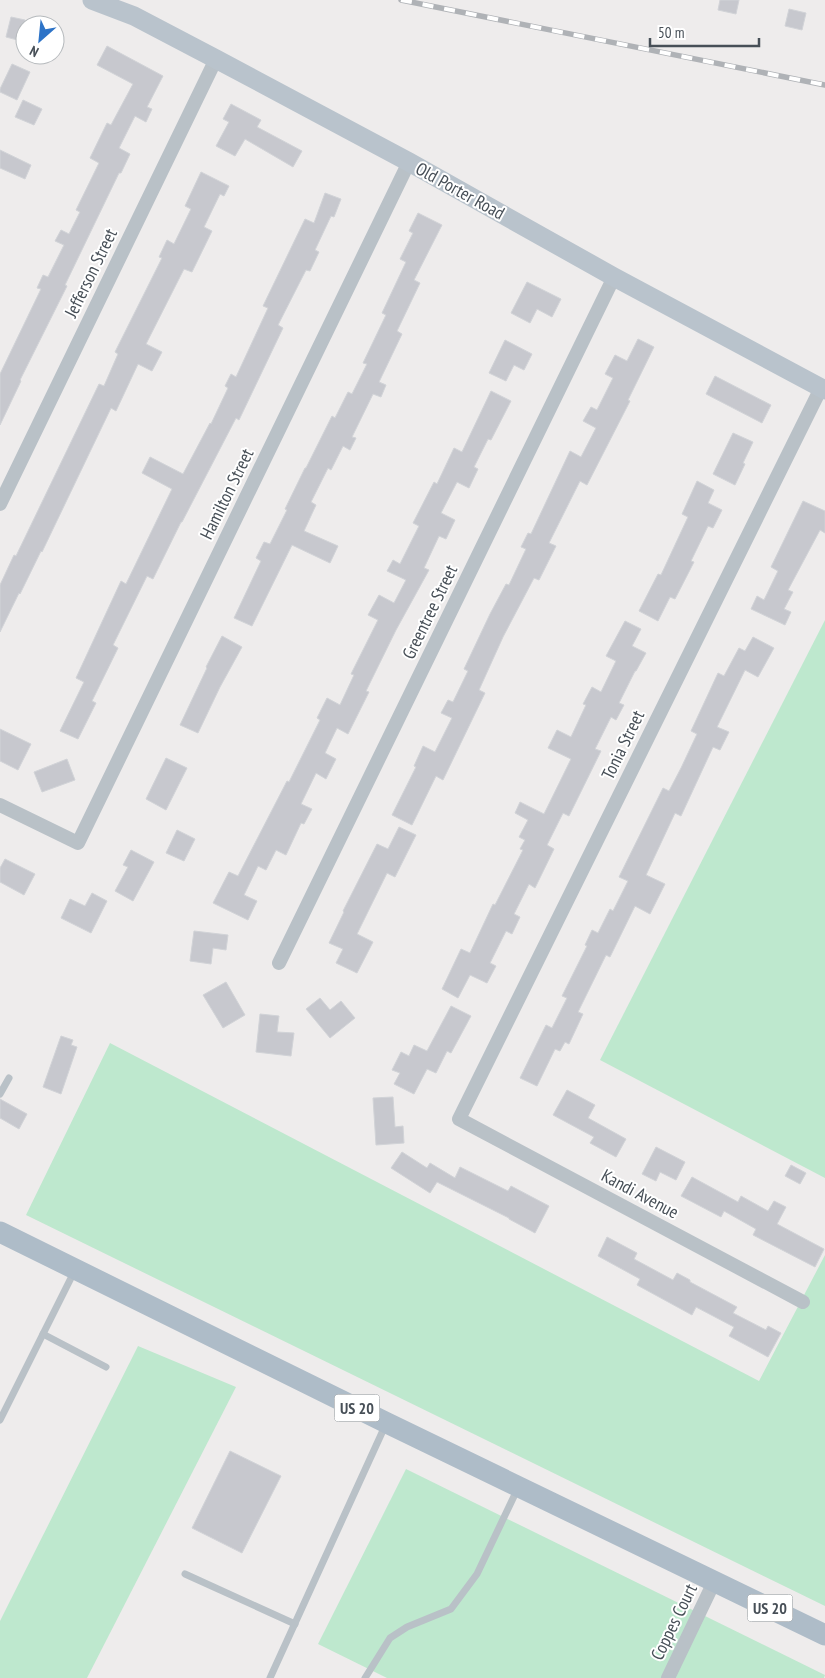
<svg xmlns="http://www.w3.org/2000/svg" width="825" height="1678" font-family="'PT Sans Narrow',sans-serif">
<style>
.green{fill:#bee8ce}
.building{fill:#c7c8ce;stroke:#d1d3d7}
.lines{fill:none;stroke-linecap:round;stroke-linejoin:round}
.lane{stroke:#b9c1c7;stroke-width:7}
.street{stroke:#b9c1c7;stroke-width:14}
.secondary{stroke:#b9c3cc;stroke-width:19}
.primary{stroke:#aebcc8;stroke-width:21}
.rail-casing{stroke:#afb2b6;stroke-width:5.5}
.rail{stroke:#fff;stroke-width:4;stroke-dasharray:11;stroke-linecap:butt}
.labels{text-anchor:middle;stroke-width:4;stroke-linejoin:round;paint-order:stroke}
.shield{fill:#fff;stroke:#7e8489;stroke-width:1}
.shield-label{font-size:16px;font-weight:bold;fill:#474f57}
.street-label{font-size:18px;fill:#474f57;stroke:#fff}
</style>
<rect width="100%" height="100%" fill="#eeecec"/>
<!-- green -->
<g class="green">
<path d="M825,620v558l-225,-118z"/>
<path d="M110,1043l649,338 66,-126v351l-799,-391z"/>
<path d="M138,1346l98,41 -149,291h-87v-57z"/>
<path d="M406,1469l419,206 -1,3h-437l-69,-34z"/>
</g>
<!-- building -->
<g class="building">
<path d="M720,0h19l-3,14 -18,-4z"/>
<path d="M789,9l17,4 -4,17 -17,-4z"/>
<path d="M11,17l14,3v22l-19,-5z"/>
<path d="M107,46l56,30 -16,31 5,2 -6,13 -11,-6 -16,32 11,6 -9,19h-2l-54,112 2,1 -47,94 1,1 -21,44v-51l41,-85 -4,-1 6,-13 5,2 16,-32 -9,-4 6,-11 8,4 11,-22 -4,-2 23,-47 -9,-5 17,-35 4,2 22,-41 -36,-19z"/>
<path d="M12,64l18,8 -13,28 -17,-8v-3z"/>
<path d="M23,100l19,9 -8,16 -19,-8z"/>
<path d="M231,104l30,16 -4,7 45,24 -9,16 -48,-28 -10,17 -19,-10 13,-24 -6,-3z"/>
<path d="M0,150l31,15 -6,14 -25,-11z"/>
<path d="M201,172l28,14 -5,10 -4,-2 -16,33 8,4 -20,41 -8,-3 -38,75 16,8 -10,19 -14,-7 -22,47 -5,-3 -69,144 -1,-1 -21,43 -1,-1 -19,39v-47l14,-30 2,1 83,-172 5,2 14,-32 -3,-2 47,-94 -3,-1 8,-17 7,4 17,-35 -6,-3z"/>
<path d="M325,193l16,6 -7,18 -3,-1 -16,34 4,2 -9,19 -4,-1 -28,55 5,3 -44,92 -3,-2 -54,104h-1l-28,57 -6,-3 -34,69 5,3 -26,53 4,2 -18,36 -18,-8 24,-49 -8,-4 45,-97 5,3 46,-95 -30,-16 8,-16 33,17 27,-51 1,1 17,-36 -3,-2 6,-12 5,3 32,-69 -5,-2 42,-87 9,4z"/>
<path d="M418,213l24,12 -28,55 6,3 -23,48 5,3 -23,48 7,3 -5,12 -8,-3 -21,43 4,1 -6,12 -7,-4 -12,24 -3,-2 -17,34 5,3 -12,26 34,15 -8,17 -38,-18 -40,81 -18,-8 27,-57 -5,-3 8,-16 6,2 17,-34 -2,-1 20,-41h1l26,-52 3,2 13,-26 4,2 15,-30 -4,-1 23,-48 -4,-2 24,-51 -6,-3 13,-26 -4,-2z"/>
<path d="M527,282l34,17 -9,18 -15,-8 -7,14 -19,-10z"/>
<path d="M638,339l16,8 -26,53 2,1 -43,84 -7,-4 -31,62 7,3 -17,34 -5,-2 -31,59 -24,53 6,3 -42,87 -7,-4 -24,49 -20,-10 24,-48 -2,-1 9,-20 12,6 17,-34 -11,-5 7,-13 5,2 15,-31 -4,-2 26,-55 16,-30 3,1 17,-36 -5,-2 7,-14 3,1 39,-83 11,6 15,-29 -13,-7 8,-14 6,3 16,-32 -8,-4 10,-19 12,6z"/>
<path d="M505,340l27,14 -8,16 -10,-5 -8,16 -17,-8z"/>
<path d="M715,376l56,29 -9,18 -56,-29z"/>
<path d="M491,391l20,10 -20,39 -3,-1 -14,28 4,2 -9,19 -12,-6 -16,31 14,7 -9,19 -7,-3 -15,32 5,2 -33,60 -30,61 3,1 -21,42 -11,-6 -12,25 11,6 -10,20 -10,-6 -15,31 11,5 -8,15 -3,-1 -15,32 -10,-5 -10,20 -8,-4 -14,29 13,6 -9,19 -35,-17 16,-31 9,4 49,-95 2,1 31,-62 -3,-2 10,-20 13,7 14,-30 -3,-1 27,-54 -10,-5 11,-20 15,8 12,-23 -19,-9 6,-11 7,4 19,-38 -6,-3 21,-41 3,2 17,-36 8,4z"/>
<path d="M733,433l20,9 -10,21 2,1 -10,21 -22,-11z"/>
<path d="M697,481l17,9 -6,13 14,7 -9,18 -5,-2 -17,35 3,1 -19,37 -5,-2 -12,24 -19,-10 19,-37 3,1 27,-58 -6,-3z"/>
<path d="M803,501l22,10v22l-5,-3 -32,60 5,2 -9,17 7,3 -6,13 -34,-16 6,-13 7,4 14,-29 -7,-4z"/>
<path d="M625,621l16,8 -9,17 14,7 -10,18h-1l-16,32 5,2 -8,15 -5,-3 -16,32 6,2 -32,65 -6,-3 -16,32 7,4 -19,39 -6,-4 -15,30 6,3 -8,17 -6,-3 -16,32 6,3 -9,17 -17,-8 -12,23 -16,-9 19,-40 9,4 23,-49 2,1 28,-55 -3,-1 5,-9 -6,-3 9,-17 -13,-7 5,-11 24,12 27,-55 -23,-11 9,-18 14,7 15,-32 -3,-1 9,-17 9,5 15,-31 -10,-5z"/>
<path d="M222,636l20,11 -22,40 -22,46 -18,-8 27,-57 -1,-1z"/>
<path d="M753,637l21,11 -16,29 -13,-7 -28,57 12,5 -9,18 -7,-3 -32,69 -6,-3 -29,62 19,9 -15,30 -15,-8 -25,51 -4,-2 -28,57 5,2 -14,30 -4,-2 -5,9 -5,-2 -18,37 -17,-8 26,-53 6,3 15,-30 -5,-2 25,-50 -2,-1 7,-15 6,3 12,-24 3,2 15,-30 -9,-4 44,-89 6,3 12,-23 16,-34 -6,-3 27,-58 6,3 15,-28 6,3z"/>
<path d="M0,729l31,15 -13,26 -18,-9z"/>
<path d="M166,758l21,10 -21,42 -20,-11z"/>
<path d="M67,759l8,21 -33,12 -8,-20z"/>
<path d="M399,827l17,8 -21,42 -8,-4 -30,61 16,8 -16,31 -21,-10 7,-14 -14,-6 15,-31 -1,-1 34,-67 11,5z"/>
<path d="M177,830l18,9 -11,22 -18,-8z"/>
<path d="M131,850l23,12 -21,39 -18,-10 13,-24 -5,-2z"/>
<path d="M5,859l30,15 -11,21 -24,-13v-14z"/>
<path d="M92,893l15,8 -16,32 -30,-15 9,-19 15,7z"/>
<path d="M194,931l34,4 -2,15 -13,-2 -2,16 -21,-3z"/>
<path d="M226,982l19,33 -22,13 -20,-33z"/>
<path d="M320,998l10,12 11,-9 14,17 -25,20 -24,-29z"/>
<path d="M451,1006l20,10 -20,37 -4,-2 -11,22 -9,-4 -13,25 -20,-10 6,-11 -8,-3 9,-18 8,4 5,-11 13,6z"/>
<path d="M260,1014l19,2 -2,16 17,1 -3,23 -35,-4z"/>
<path d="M61,1036l12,4 -2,5 6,2 -16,47 -18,-7z"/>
<path d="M567,1090l28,15 -7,13 38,21 -10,18 -26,-14 4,-6 -41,-22z"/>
<path d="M393,1097l2,30 8,-1 1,17 -28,2 -3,-47z"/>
<path d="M0,1099l27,15 -8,15 -19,-11z"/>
<path d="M656,1147l29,15 -9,18 -16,-8 -4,9 -14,-7z"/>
<path d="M402,1152l25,16 3,-5 25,15 5,-11 48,24 3,-5 38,20 -14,27 -26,-14v-1l-72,-36 -7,11 -39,-25z"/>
<path d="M791,1165l15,8 -6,11 -15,-8z"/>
<path d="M692,1177l46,25 3,-6 27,15 6,-10 12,6 -9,17 47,25 -9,18 -62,-32 3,-6 -32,-18 -3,6 -40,-21z"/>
<path d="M607,1237l30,16 -3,6 39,21 4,-7 13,7v2l47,25 -4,6 33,17 2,-4 13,7 -13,24 -39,-21 5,-9 -38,-20 -4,8 -55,-30 3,-6 -42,-23z"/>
<path d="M230,1451l51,25 -39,77 -50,-25z"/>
</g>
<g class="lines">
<!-- lane -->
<g class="lane">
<path d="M0,1094l9,-16"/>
<path d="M43,1334l63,33"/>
<path d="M0,1420l74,-148"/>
<path d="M185,1574l110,50"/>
<path d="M270,1678l115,-252"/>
<path d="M365,1678l25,-40 17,-11 44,-18 26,-35 40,-84"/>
</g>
<!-- street -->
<g class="street">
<path d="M0,504l216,-445"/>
<path d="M0,805l78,38 331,-681"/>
<path d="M279,963l335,-686"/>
<path d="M803,1302l-344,-183 362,-731"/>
<path d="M668,1678l46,-96"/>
</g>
<!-- secondary -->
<path class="secondary" d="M92,0l42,16 82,43 193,103 205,115 211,113"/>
<!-- primary -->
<path class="primary" d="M0,1232l387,191 438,212"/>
<!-- rail casing -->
<g class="rail-casing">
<path id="rail" d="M401,0l424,85"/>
</g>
<!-- rail -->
<use href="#rail" class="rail"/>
</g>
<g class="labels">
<!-- shield labels -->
<g class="shield">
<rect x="334.5" y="1394.5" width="45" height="27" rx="4"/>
<rect x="747.5" y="1594.5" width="45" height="27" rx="4"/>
</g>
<g class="shield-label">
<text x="357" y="1414">US 20</text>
<text x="770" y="1614">US 20</text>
</g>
<!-- street labels -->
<g class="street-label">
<text transform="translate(460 191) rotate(29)" y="6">Old Porter Road</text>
<text transform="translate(91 273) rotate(-64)" y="6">Jefferson Street</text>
<text transform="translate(227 494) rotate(-64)" y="6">Hamilton Street</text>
<text transform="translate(430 612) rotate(-64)" y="6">Greentree Street</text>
<text transform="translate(623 745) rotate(-64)" y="6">Tonia Street</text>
<text transform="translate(640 1194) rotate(28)" y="6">Kandi Avenue</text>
<text transform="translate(674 1622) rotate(-64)" y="6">Coppes Court</text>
</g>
</g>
<!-- north arrow -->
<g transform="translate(40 40) rotate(207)"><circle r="24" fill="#ffffff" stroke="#b5b9bc"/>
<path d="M0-4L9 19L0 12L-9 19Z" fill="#2d73c7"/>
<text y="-8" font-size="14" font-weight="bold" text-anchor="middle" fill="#474f57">N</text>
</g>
<!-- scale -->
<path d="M650 38v8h109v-8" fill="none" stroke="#474f57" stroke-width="2.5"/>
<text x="658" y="38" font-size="15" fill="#474f57" stroke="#ffffff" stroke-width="4" paint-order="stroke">50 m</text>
</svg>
